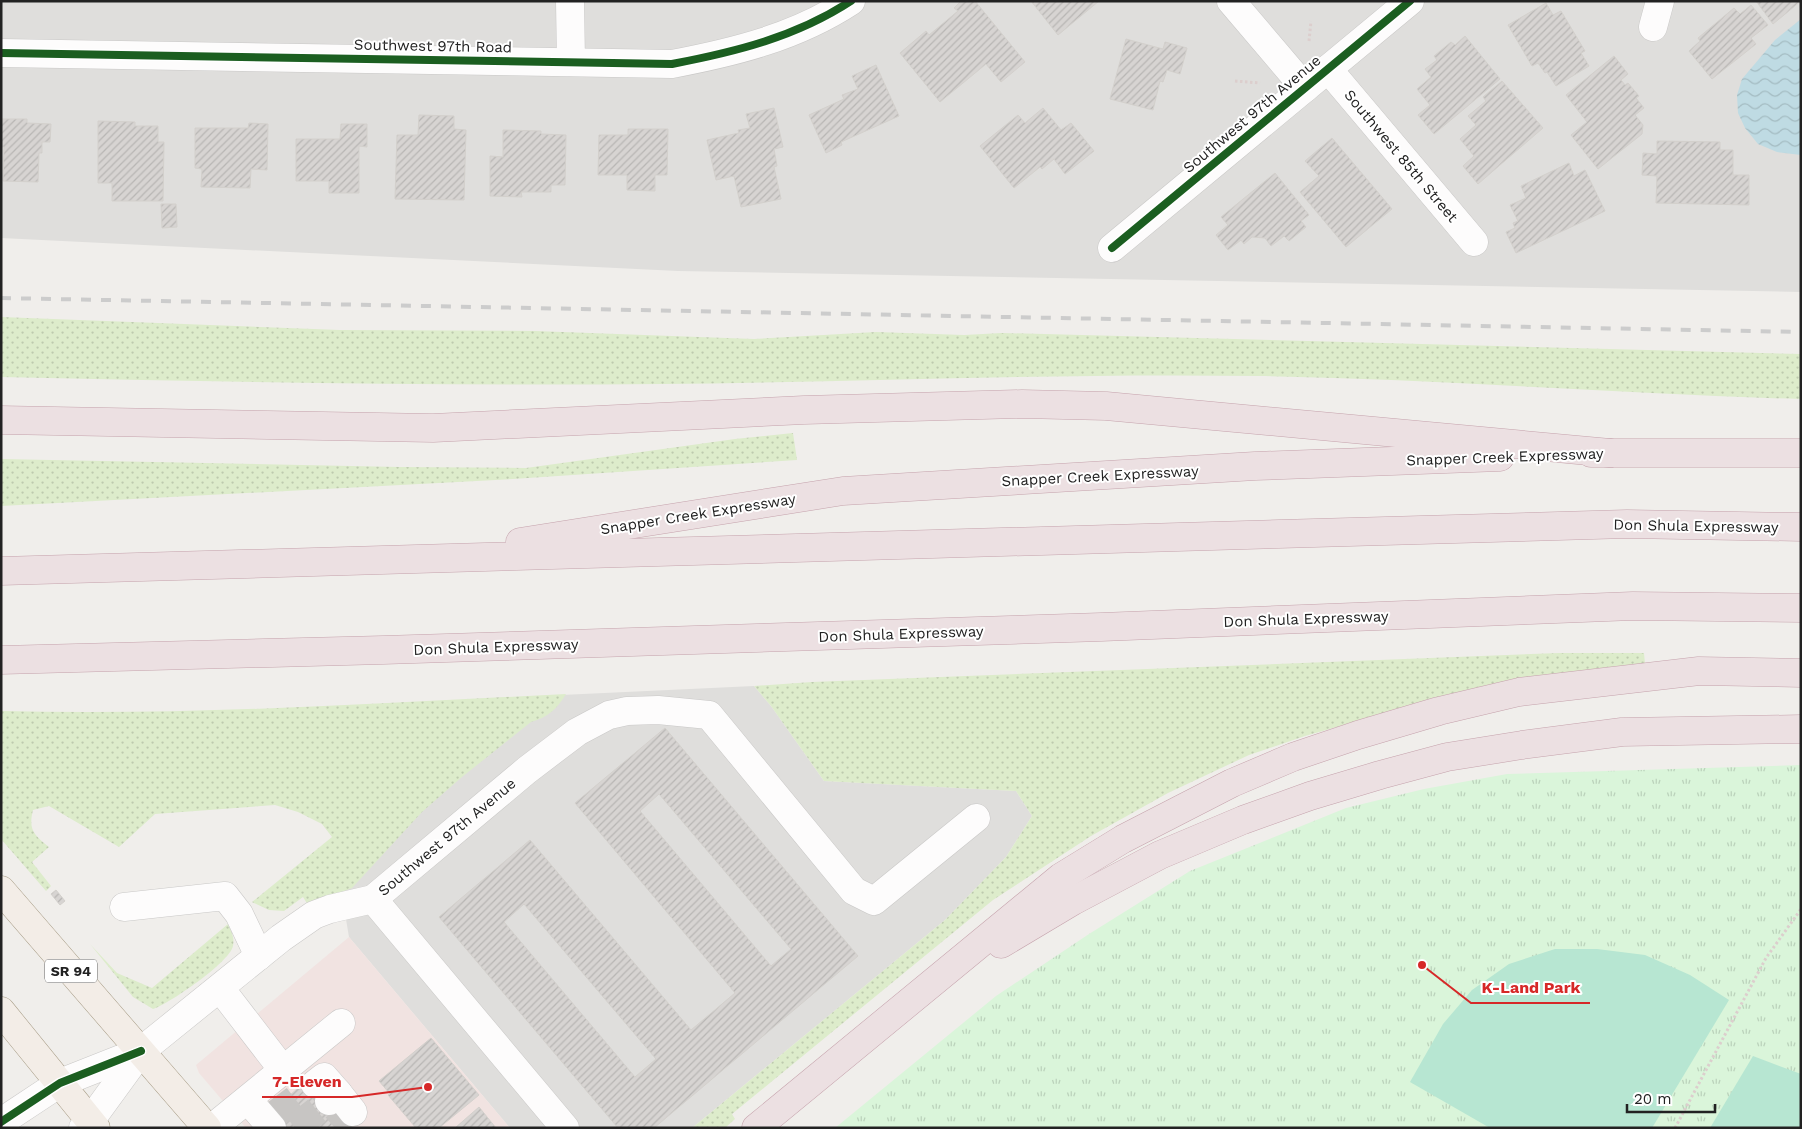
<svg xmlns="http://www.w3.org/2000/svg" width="1802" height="1129" font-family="'Work Sans',sans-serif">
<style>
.residential{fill:#dfdedc}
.commercial{fill:#f1e3e1}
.grass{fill:url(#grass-dots)}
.park{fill:url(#park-tufts)}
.pitch{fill:#b7e6d2}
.water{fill:url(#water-waves)}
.building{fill:url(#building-hatch);stroke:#d3d0cc;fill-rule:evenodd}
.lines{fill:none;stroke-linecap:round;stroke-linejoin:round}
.minor-tunnel{stroke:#c7c5c3;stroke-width:28;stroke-dasharray:28 14;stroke-linecap:butt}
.minor-casing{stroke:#c9c8c7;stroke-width:29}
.major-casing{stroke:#a79c86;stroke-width:29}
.highway-casing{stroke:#c5a2ac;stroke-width:29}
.path{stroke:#dccecd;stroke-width:3;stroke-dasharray:2.5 2.5;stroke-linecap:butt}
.minor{stroke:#fdfcfc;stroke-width:28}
.major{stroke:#f3ede7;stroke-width:28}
.highway{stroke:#ece0e2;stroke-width:28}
.rail{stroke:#ccc;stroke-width:4;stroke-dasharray:10 10;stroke-linecap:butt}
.cycleway-casing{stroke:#fff;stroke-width:11}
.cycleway{stroke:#1b5e20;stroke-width:8}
.labels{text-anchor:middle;stroke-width:4;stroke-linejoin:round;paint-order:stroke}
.shield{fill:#fff;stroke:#646464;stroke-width:1}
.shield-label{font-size:14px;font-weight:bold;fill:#222}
.street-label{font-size:15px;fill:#222;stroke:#fff}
.leader{fill:none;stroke:#d62828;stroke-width:2}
.callout-dot{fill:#d62828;stroke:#fff;stroke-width:2}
.callout-label{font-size:16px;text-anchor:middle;font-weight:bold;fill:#d62828;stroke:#fff;stroke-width:4;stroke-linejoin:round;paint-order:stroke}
</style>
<defs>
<pattern id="grass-dots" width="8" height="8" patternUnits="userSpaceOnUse" patternTransform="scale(1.25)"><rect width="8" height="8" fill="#ddeccb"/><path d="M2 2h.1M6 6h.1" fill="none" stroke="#bdcaae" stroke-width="1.8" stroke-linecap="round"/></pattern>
<pattern id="park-tufts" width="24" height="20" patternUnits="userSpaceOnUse" patternTransform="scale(1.25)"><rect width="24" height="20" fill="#daf5da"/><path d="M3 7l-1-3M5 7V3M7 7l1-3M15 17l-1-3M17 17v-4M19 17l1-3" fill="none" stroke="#bbd2bb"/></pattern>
<pattern id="water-waves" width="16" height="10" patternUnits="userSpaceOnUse" patternTransform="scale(1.25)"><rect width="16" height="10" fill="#bfdbe3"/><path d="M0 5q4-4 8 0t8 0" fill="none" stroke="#a4bcc2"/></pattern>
<pattern id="building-hatch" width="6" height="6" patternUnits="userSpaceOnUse" patternTransform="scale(1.25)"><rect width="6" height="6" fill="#d7d4d2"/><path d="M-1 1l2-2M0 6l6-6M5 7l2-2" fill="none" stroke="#b8b6b4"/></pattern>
</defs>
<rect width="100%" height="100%" fill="#f0eeeb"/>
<!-- residential -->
<g class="residential">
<path d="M1,1h1800v291l-1123,-21 -677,-33z"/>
<path d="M754,686l17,20 53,75 192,10 16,25 -26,41 -61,63 -253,208h-182l-161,-191 -17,-101 142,-137z"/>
</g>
<!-- commercial -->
<path class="commercial" d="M349,937l161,191h-264l-47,-55 -3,-8z"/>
<!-- grass -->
<g class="grass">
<path d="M1,317l339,13 195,1 219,8 122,-7 88,3 38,-2 799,21v45c-181,-5 -362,-20 -542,-23 -200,-3 -398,6 -597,8 -221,2 -441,-2 -661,-7z"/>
<path d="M793,433l4,27 -284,19 -512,27v-47l399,8 126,1 209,-29z"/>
<path d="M1559,653h85l1,11 -273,53 -67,19 -56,19 -81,38 -77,43 -98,64 -261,214 3,5 -10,9h-33l253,-208 61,-63 26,-41 -16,-25 -192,-10 -53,-75 -17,-20 58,-4z"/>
<path d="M566,694c-9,15 -18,23 -35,28l-69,55 -40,35 -70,76 -44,17 -5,-8 -19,14 -15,-1 -17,-8 80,-65 -10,-13 -24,-12 -23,-7 -120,9 -36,33 -70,-41 -16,4c-5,20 1,25 16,37l-17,15 19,24 -5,5 -45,-52v-128c189,5 377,-8 565,-17z"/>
<path d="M228,924c3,7 7,14 5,22 -3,16 -64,58 -80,63l-20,-12 -43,-53 27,29 35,15z"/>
</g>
<!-- park -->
<path class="park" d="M1801,765v363h-966l161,-132 93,-62 101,-63 156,-63 78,-19 83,-15z"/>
<!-- pitch -->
<g class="pitch">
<path d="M1555,949h42l48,6 45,20 39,25 -77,128h-162l-80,-46 33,-58 29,-34 37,-26z"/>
<path d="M1753,1056l48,18v54h-91z"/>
</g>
<!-- water -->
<path class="water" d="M1801,19v136l-24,-3 -19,-8 -13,-16 -7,-15 -1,-18 5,-16 33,-39z"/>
<!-- building -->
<g class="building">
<path d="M961,1h14l50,61 -24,20 -15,-18 -46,38 -40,-49 26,-22 3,4 29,-24 -4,-3z"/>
<path d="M1031,1h68l-41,34z"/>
<path d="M1756,1h45l-28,23z"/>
<path d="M1546,3l7,12 8,-4 24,40 -4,2 8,13 -33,20 -9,-14 -2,1 -7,-10 -6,3 -24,-41z"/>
<path d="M1751,5l17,20 -17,13 5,6 -44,35 -23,-28 11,-10 -2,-3 36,-30 6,6z"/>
<path d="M1465,36l35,43 -66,55 -16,-19 12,-10 -13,-16 14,-12 -6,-8 12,-9 -3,-4 17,-14 4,3z"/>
<path d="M1126,39l37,10 2,-7 22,6 -7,26 -13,-4 -4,12 -3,-1 -7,29 -43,-11z"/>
<path d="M1614,56l14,18 -7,6 4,5 3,-2 11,13 -3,2 8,10 -9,7 8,10 -1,9 -44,35 -27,-34 16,-13 -21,-27z"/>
<path d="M876,65l23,51 -58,26 1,3 -16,8 -17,-38 35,-16 -2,-4 16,-6 -6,-13z"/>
<path d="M1502,81l41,47 -65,56 -15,-18 11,-10 -14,-17 16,-14 -8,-9 18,-15 -3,-4z"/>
<path d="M774,108l9,39 -9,2 3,17 -3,1 7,32 -40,8 -7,-31 -18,4 -9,-40 32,-7 -1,-3 12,-2 -4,-14z"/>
<path d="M1043,108l18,22 10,-7 23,28 -29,23 -11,-15 -12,10 -2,-2 -26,21 -34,-42 38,-31 7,8z"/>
<path d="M419,115l35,1v13l12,1 -2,70 -69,-1 2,-64h21z"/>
<path d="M1,119h26v4l24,1 -1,18h-8v11h-3l-1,29 -35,-1 1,-34h-3z"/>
<path d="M98,121l37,1v4h23v16h6l-1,59h-51v-18h-14z"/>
<path d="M249,123l19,1 -1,46 -16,-1 -1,19 -49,-1 1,-18 -7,-1v-40h53z"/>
<path d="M341,124h26v23l-8,-1v47h-30v-12h-33v-42h44z"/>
<path d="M628,129h40l-1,46h-12v16l-28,-1v-15h-29l1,-40h29z"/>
<path d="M503,130l38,1v3l25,1 -1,50h-14v7h-30l1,5 -32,-1v-40l13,1z"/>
<path d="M1332,138l60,71 -46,38 -46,-55 19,-16 -14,-15z"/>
<path d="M1657,141l63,1v8h13v25h16v30l-93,-2 1,-27 -15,-1 1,-22 14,1z"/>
<path d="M1569,163l5,13 11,-6 20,41 -89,42 -10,-21 9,-4 -2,-5 5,-2 -8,-16 16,-7 -5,-12z"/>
<path d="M1275,173l34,42 -8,6 5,6 -17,14 -5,-5 -13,10 -6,-8 -13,-1 -8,7 -3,-4 -13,10 -12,-15 12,-10 -7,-8z"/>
<path d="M161,204h15l1,23 -15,1z"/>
<path d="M665,728l193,228 -204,172h-36l-179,-211 91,-77 161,190 44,-37 -160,-190zM659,794l132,155 -20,17 -131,-155zM524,904l132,155 -21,18 -131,-155z"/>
<path d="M56,890l9,11 -5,4 -9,-11z"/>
<path d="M431,1038l48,57 -40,33h-23l-28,-33 2,-1 -11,-13z"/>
<path d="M310,1078l38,46 -5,4h-60l-13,-16z"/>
<path d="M479,1107l17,21h-41z"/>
</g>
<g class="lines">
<!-- minor-tunnel -->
<g class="minor-tunnel">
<path d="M273,1116l42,-32"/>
<path d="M295,1128l34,-27"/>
<path d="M335,1128l10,-9"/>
</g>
<!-- minor casing -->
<g class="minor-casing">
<g id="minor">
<path d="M570,1l1,61"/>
<path d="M1231,1l74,87"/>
<path d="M1653,27l7,-26"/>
<path d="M1,53l671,11c63,-12 124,-27 179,-63"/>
<path d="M1328,69l146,173"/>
<path d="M1112,248l298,-247"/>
<path d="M373,899l192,229"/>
<path d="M124,907l101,-11 14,18 20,42"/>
<path d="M220,988l63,82"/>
<path d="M315,1084l9,-7 14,16"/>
<path d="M248,1100l24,28"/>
<path d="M329,1101l9,-8 15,19"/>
<path d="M1,1122l59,-39 81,-32"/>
<path d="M83,1128l7,-7 51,-70 140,-113 33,-23 16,-6 43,-10 154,-129 50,-38 32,-17 18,-4 31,-1 51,5 145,176 20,10 102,-83"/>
<path d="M212,1128l129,-105"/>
</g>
</g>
<!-- major casing -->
<g class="major-casing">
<g id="major">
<path d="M1,890l206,238"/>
<path d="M1,1011l95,117"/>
</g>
</g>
<!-- highway casing -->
<g class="highway-casing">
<g id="highway">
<path d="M1,420l432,8 371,-18 218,-6 84,2 504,47"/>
<path d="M1591,453h210"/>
<path d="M520,542l323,-51 412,-25 245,-9"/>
<path d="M1,571l1626,-47 174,3"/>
<path d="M1,660l382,-10 718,-23 532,-21 168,2"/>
<path d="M1001,944l72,-43 87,-46 83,-35 67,-24 70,-21 67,-18 75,-12 100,-13 179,-3"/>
<path d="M756,1128l305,-251 62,-38 109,-56 61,-26 65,-22 81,-24 80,-19 180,-21 102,2"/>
</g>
</g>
<!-- path -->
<g class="path">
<path d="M1309,41l2,-20"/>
<path d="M1235,81l25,2"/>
<path d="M1675,1128l91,-170 35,-49"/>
</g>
<!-- minor -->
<use href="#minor" class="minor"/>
<!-- major -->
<use href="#major" class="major"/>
<!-- highway -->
<use href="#highway" class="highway"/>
<!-- rail -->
<path class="rail" d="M1,298l1800,34"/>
<!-- cycleway casing -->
<g class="cycleway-casing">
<g id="cycleway">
<path d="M1,53l671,11c63,-12 124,-27 179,-63"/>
<path d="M1112,248l298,-247"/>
<path d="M1,1122l59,-39 81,-32"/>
</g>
</g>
<!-- cycleway -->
<use href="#cycleway" class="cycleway"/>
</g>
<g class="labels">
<!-- shield labels -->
<rect class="shield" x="45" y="959.5" width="52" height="23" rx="4"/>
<g class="shield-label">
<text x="71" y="976">SR 94</text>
</g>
<!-- street labels -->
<g class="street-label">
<text transform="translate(433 46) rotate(1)" y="5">Southwest 97th Road</text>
<text transform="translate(1252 114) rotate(-40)" y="5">Southwest 97th Avenue</text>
<text transform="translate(1401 156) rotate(50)" y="5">Southwest 85th Street</text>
<text transform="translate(1505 457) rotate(-2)" y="5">Snapper Creek Expressway</text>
<text transform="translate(1100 476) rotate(-3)" y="5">Snapper Creek Expressway</text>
<text transform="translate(698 514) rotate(-9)" y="5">Snapper Creek Expressway</text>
<text transform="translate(1696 526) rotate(1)" y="5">Don Shula Expressway</text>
<text transform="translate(1306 619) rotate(-2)" y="5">Don Shula Expressway</text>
<text transform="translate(901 634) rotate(-2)" y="5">Don Shula Expressway</text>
<text transform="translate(496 647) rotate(-2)" y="5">Don Shula Expressway</text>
<text transform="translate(447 837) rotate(-40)" y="5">Southwest 97th Avenue</text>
</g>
</g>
<!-- callouts -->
<path class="leader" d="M1422 965L1471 1003H1590M428 1087L352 1097H262"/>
<g class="callout-dot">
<circle cx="1422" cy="965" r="5"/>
<circle cx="428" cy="1087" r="5"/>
</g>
<g class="callout-label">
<text x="1531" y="993">K-Land Park</text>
<text x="307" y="1087">7-Eleven</text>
</g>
<!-- border -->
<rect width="1802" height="1129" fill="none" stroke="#222222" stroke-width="5"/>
<!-- scale -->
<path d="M1627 1104v8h88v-8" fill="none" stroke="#222222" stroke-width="2.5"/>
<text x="1634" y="1104" font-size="15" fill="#222222" stroke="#ffffff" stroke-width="4" paint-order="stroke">20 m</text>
</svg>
